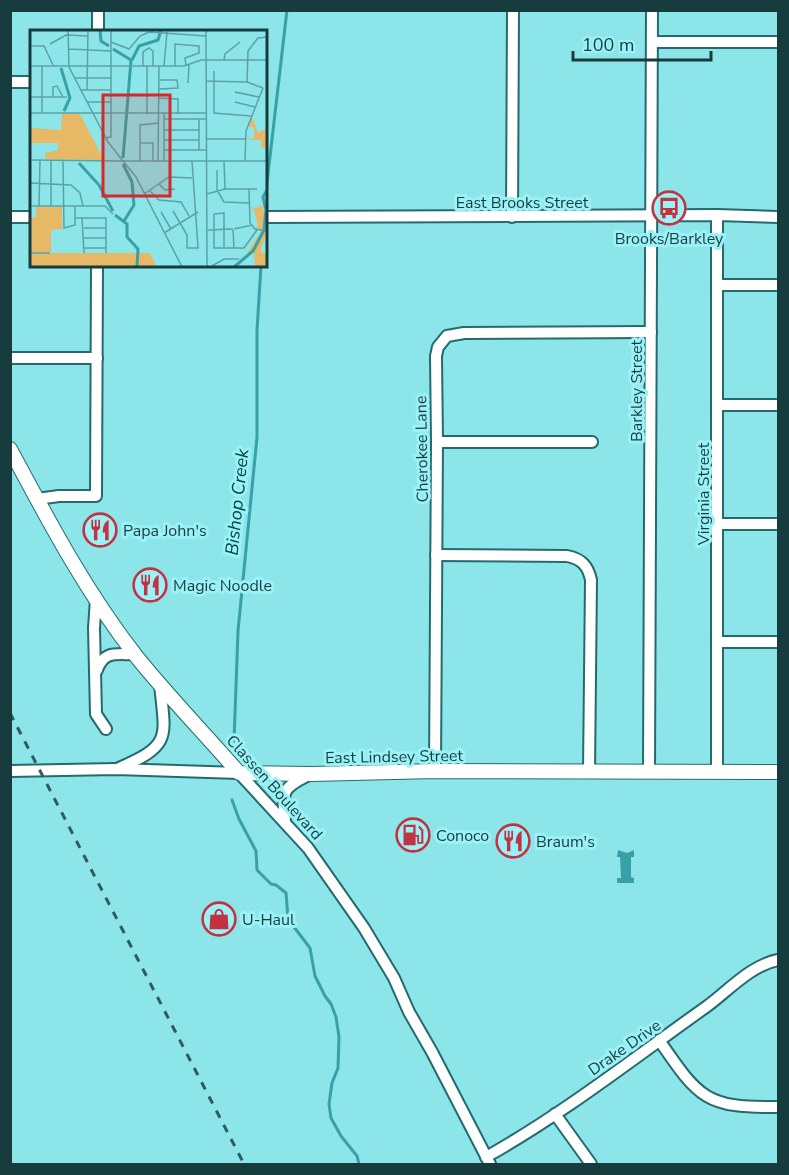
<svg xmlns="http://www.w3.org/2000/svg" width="789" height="1175" font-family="'Nunito Sans',sans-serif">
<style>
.water{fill:#38a1a7}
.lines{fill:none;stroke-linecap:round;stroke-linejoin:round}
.stream{stroke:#38a1a7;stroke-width:3}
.minor-casing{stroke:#256a6e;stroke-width:14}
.major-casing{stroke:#256a6e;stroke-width:16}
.minor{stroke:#fff;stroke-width:10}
.major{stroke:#fff;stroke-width:14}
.rail{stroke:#2d5c5f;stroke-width:3;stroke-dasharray:8 8;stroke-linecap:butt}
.labels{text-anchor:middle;stroke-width:6;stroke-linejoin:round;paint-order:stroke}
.street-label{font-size:16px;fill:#173c3e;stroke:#9af2f7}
.poi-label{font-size:16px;fill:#173c3e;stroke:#9af2f7;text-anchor:start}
.water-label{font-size:18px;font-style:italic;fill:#004245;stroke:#9af2f7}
.inset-river{fill:none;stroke:#38a1a7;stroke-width:3}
.inset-road{fill:none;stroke:#5da1a5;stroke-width:1.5}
.view{fill:#d62828;fill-opacity:0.15;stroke:#d62828;stroke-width:3}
.inset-edge{fill:none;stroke:#173c3e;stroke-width:3}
</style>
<rect width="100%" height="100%" fill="#8ce5e9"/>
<!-- water -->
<path class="water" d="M618,850l9,3 7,-3v7h-3v20l3,1v5h-17v-5h4l-1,-21h-3z"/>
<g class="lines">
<!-- stream -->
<g class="stream">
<path d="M266,191l21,-181"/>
<path d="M234,741l4,-110 19,-194v-107l4,-64"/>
<path d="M232,800l7,19 17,32 1,19 14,14 5,1 10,8 2,26 22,29 5,28 10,20 6,8 5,13 3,20 -1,31 -6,15 -3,21 2,14 10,18 16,20 2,8"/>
</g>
<!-- minor casing -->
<g class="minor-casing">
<g id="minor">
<path d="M98,10v22"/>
<path d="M652,42h126"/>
<path d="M10,82h22"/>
<path d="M717,215v557"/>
<path d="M10,217h22"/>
<path d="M266,217l451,-2 61,2"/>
<path d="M512,217l1,-207"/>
<path d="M718,285h60"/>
<path d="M10,358h87"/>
<path d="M717,405h61"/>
<path d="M437,442h155"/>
<path d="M37,499l22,-3h37l1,-230"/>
<path d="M718,524h60"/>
<path d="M436,555l131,1c15,3 21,10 24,24l-2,192"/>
<path d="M96,599l-2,29 2,86 10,15"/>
<path d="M717,642h61"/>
<path d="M97,670c7,-20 19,-15 38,-16"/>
<path d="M119,768c54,-23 46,-31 41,-84"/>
<path d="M10,771l106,-2 123,4 69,75 56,80 30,50 15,34 23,40 58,112"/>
<path d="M435,771l2,-329 -1,-86 2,-9 9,-11 17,-3 187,-1"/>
<path d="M649,772l3,-762"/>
<path d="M285,820c-3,-29 -3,-32 24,-45"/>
<path d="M659,1040c40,58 46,68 119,67"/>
<path d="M555,1114l36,50"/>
<path d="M486,1157c77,-43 148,-99 220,-150 22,-16 45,-42 72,-47"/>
</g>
</g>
<!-- major casing -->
<g class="major-casing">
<path id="major" d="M10,449c38,71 76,143 126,207 32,40 69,78 103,117l73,1 123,-3 343,1"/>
</g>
<!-- minor -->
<use href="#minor" class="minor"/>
<!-- major -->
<use href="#major" class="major"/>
<!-- rail -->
<path class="rail" d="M10,713l234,451"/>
</g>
<!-- icons -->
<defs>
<g id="bus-ring" transform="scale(1.725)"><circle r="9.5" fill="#9af2f7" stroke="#c23241" stroke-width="1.5"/><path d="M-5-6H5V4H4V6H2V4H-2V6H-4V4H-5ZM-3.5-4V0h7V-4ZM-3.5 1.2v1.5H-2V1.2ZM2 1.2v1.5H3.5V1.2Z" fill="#c23241"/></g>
<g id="restaurant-ring" transform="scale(1.725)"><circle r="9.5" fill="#9af2f7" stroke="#c23241" stroke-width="1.5"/><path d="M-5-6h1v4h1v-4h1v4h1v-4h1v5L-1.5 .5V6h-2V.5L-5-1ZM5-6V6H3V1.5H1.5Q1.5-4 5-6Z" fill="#c23241"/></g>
<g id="fuel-ring" transform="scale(1.725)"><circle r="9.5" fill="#9af2f7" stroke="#c23241" stroke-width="1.5"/><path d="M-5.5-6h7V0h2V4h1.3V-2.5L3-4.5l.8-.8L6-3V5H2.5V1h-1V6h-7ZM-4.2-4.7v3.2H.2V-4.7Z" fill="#c23241"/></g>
<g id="shop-ring" transform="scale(1.725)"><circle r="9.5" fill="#9af2f7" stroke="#c23241" stroke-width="1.5"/><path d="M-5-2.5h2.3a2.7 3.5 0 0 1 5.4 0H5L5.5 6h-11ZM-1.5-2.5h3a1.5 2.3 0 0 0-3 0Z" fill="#c23241"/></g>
</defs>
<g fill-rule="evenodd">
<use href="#bus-ring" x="669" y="208"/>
<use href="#restaurant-ring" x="100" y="530"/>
<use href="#restaurant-ring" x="150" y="585"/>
<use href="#fuel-ring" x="413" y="835"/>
<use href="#restaurant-ring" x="513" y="841"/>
<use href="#shop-ring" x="219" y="919"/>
</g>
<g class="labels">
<!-- street labels -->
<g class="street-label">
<text x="522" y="208">East Brooks Street</text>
<text transform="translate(636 391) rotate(-90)" y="6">Barkley Street</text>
<text transform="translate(421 449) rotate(-91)" y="6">Cherokee Lane</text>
<text transform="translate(703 494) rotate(-90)" y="6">Virginia Street</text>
<text transform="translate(394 756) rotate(-1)" y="6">East Lindsey Street</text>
<text transform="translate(275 787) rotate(48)" y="6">Classen Boulevard</text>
<text transform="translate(624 1047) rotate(-35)" y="6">Drake Drive</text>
</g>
<!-- poi labels -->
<g class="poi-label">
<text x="669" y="244" text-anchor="middle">Brooks/Barkley</text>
<text x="123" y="536">Papa John's</text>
<text x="173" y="591">Magic Noodle</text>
<text x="436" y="841">Conoco</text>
<text x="536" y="847">Braum's</text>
<text x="242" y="925">U-Haul</text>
</g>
<!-- water labels -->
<g class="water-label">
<text transform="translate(237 502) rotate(-84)" y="6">Bishop Creek</text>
</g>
</g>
<!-- overview -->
<g transform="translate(30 30)">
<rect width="237" height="237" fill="#8ce5e9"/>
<path d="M32,84h18l24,46 -59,-1v-6l13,-3v-7h-27l-1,-15 31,2zM222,87l6,16 9,-5v20h-6v-8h-15l8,-2v-10l-6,-2zM233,175l2,20 2,5 -12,-2 3,-2 -4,-16h-4zM6,177h26v22l-11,1v22h-21v-34l6,-1zM232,200l5,2 -6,16v5h6v14h-12l-1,-14h-7zM0,223h120l7,14h-127z" fill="#e7b866"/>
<path class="inset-river" d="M70,0l1,11 8,5M83,19l18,11M102,30l7,-14 19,-6 3,-10M31,38l9,30 -6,13M93,128l8,-98M49,133l20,22 14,26M93,134l9,18 2,23 -10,16M85,185l12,9v13l11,12 -1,18M204,237l19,-16 11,-21 2,-20 -3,-13 4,-7"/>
<path class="inset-road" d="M38,0l1,37 39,75 15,19h83M176,0l1,237M81,12l18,7 11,-13 9,-4 57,4M20,14l16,-9 22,1M0,16h14l9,19M38,19l43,2M194,30l1,-6 15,-12M0,36h154l17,-6h66M113,36v-14l6,-4 4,3v15M134,36l3,-34M145,36v-22l24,2v7l-14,5 1,8M184,41v42l37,3M45,48h36M176,51l41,1 16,6M217,52l1,-31 10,-13 9,-1M158,53l1,-18M129,59l19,-1 -1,-8h-18M51,60h30M57,60l1,-60M205,62l24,5M0,67h37M23,67v-10l4,-1 6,11M129,68l19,1v15M57,72h24M205,72l20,5M0,83h176M12,83v-47M134,83v48M117,84v-48M134,89h42M134,100h35M76,108l5,-1v-107M176,109h39M134,110h35M110,113h13v18M134,120h42M169,120v-31M0,130l93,1 13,16 46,90M33,131l1,67 11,-3v-19M110,131v-36l19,-2M128,131l1,-95M176,131h61M194,131l1,28M215,131l1,-30 17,-43M187,140v20l7,12 25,1M0,153l41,2 9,8 3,13M129,154l6,6 10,-1M219,159l1,34 5,6 12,2M120,161l9,9 22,2 8,14M114,164l25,-17 23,1M177,164l18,-5h32M0,176h75l8,8M9,176l1,-45M21,176v-45M143,181l14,24v13h11l-6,-87M131,182l10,17M184,184v34h30l13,-18M184,184l10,-1v35M45,188h31v35M52,188l2,35M54,198h22M204,199l18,-4M177,200l26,-1M203,200l1,18M134,203l34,-21M54,208h22M54,218h22M0,223h20M182,236l12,-7h15"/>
<path class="view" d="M73,65h67v101h-67z"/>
<rect width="237" height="237" class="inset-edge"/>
</g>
<!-- border -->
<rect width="789" height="1175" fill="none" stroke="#173c3e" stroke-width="24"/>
<!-- scale -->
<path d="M573 51v9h138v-9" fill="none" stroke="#173c3e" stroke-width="3"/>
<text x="582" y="51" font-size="18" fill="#173c3e" stroke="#9af2f7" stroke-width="4.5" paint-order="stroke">100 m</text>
</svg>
